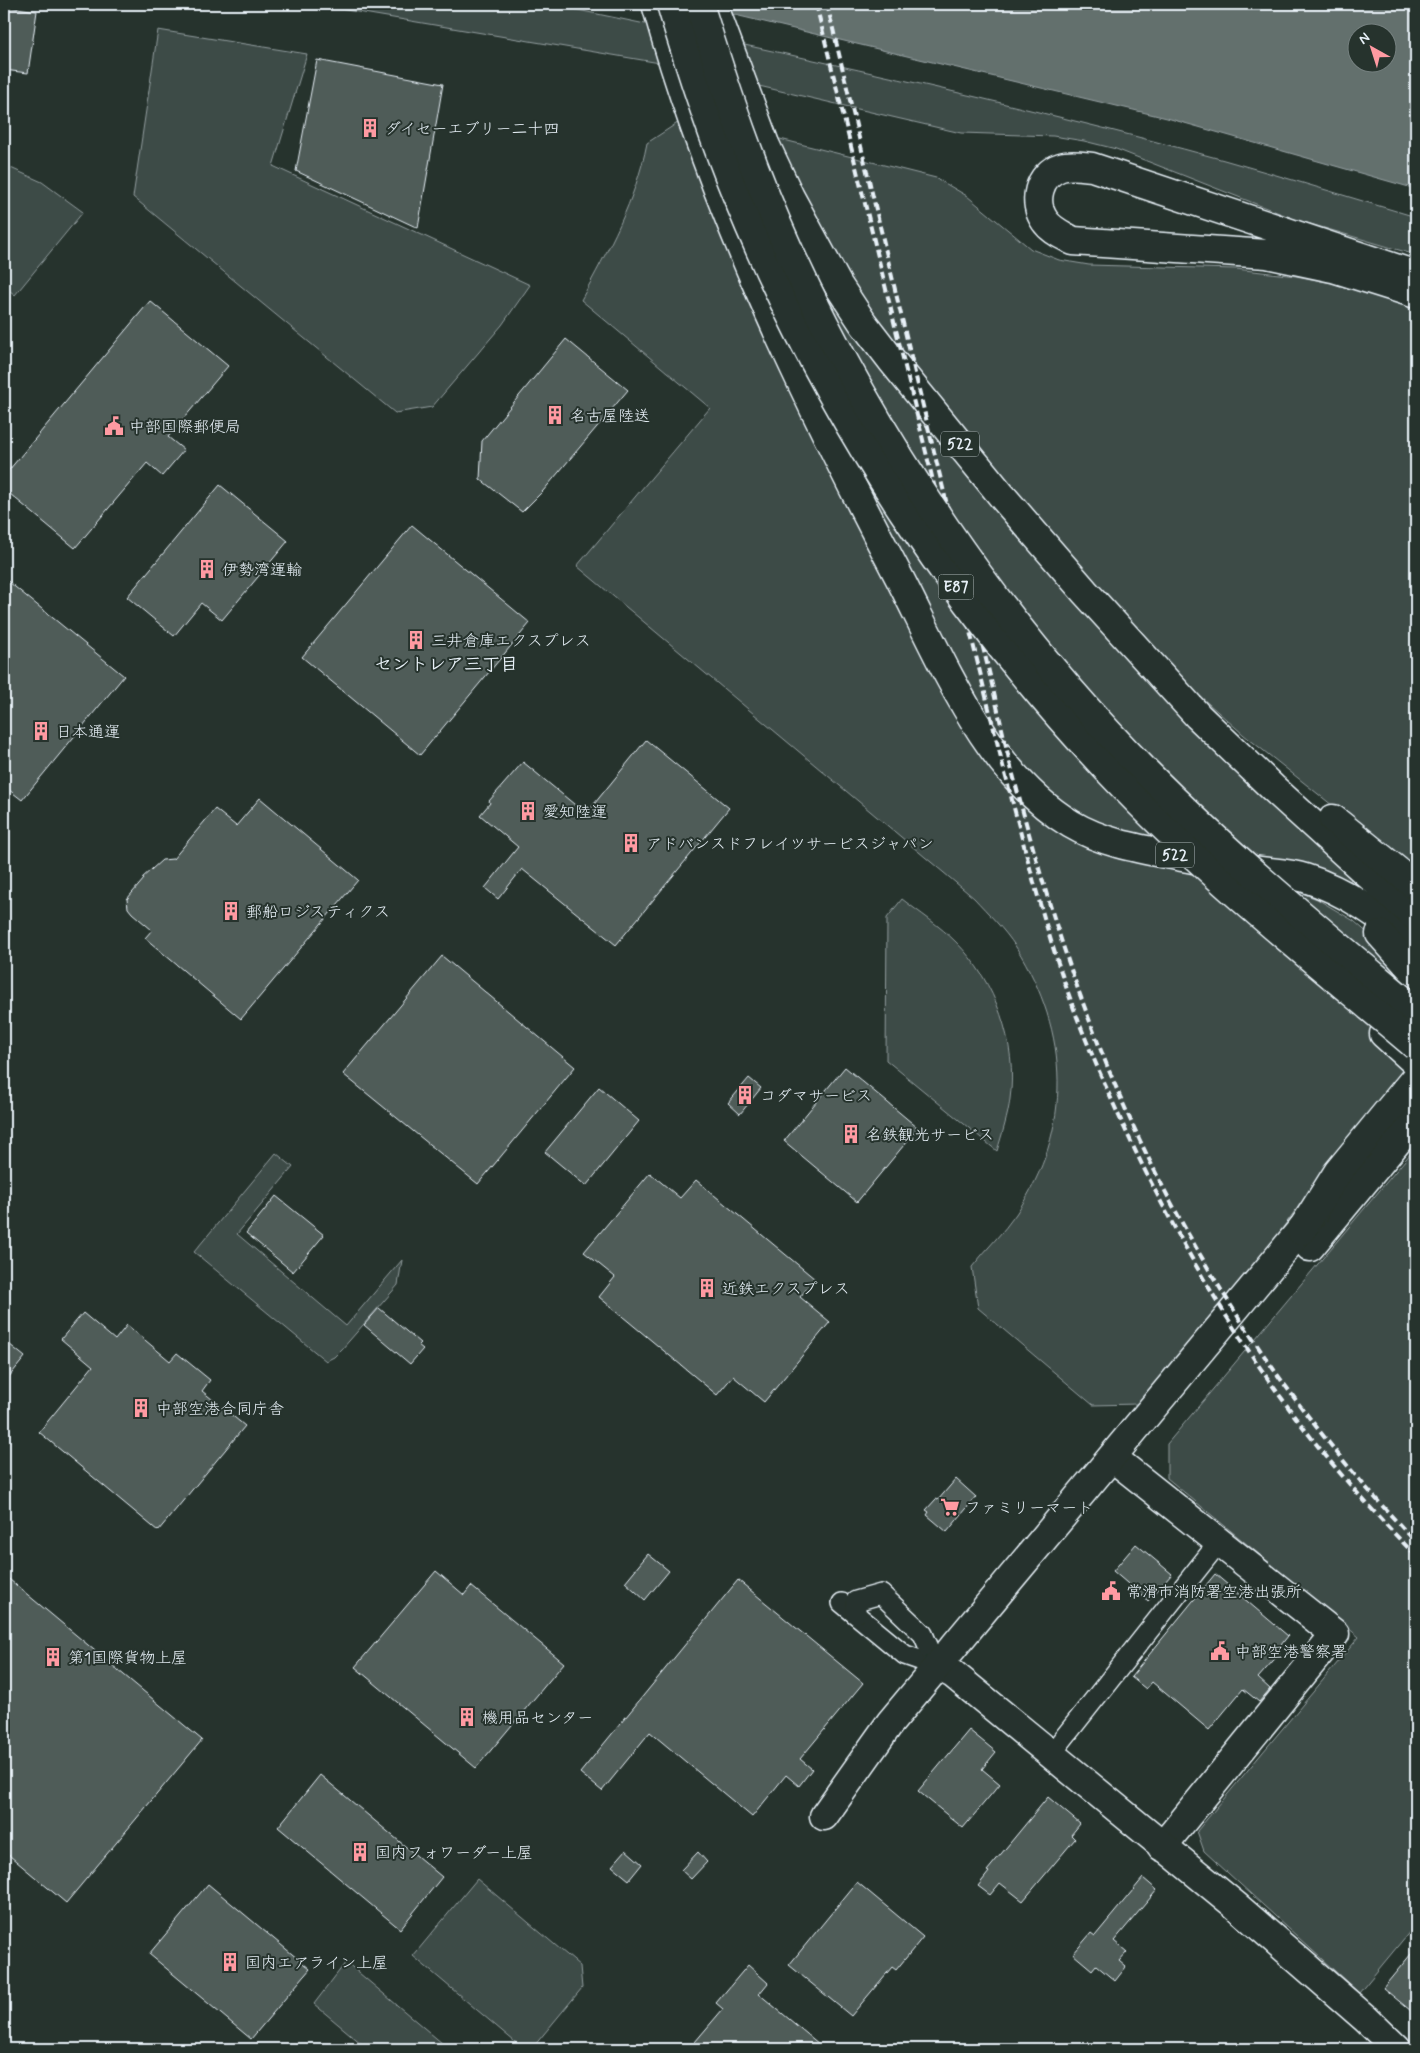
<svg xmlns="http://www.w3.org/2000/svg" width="1420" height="2053" font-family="Mynerve,'Klee One',sans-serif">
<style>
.green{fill:#3e4b47;stroke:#939ea0}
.water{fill:#636f6d;stroke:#98a3a5;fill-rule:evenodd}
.building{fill:#505c59;stroke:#e8f1f8}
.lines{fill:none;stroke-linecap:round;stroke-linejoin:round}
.street-casing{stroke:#e8f1f8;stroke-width:22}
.secondary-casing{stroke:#e8f1f8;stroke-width:31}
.highway-casing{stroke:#e8f1f8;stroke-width:31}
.street{stroke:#26332d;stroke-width:19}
.secondary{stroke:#26332d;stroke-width:28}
.highway{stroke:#26332d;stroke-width:28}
.rail{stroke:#e8f1f8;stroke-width:4;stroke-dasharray:8 4;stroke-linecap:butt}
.highway-bridge-casing{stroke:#e8f1f8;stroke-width:31;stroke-linecap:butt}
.highway-bridge{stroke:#26332d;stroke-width:28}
.labels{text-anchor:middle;stroke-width:4;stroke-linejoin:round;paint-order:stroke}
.shield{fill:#26332d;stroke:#aeb8bb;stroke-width:1}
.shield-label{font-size:15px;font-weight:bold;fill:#e8f1f8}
.poi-label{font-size:16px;fill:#e8f1f8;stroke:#26332d;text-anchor:start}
.neighbourhood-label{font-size:18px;font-weight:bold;fill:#e8f1f8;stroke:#26332d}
</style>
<rect width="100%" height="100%" fill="#26332d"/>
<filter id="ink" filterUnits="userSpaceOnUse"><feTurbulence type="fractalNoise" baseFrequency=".02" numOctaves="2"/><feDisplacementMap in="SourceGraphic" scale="10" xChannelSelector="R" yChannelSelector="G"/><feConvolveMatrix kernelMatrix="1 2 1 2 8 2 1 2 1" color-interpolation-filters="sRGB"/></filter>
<g filter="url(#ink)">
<!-- green -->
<g class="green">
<path d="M310,4h260l3,5c218,45 436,92 651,151 64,18 128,38 192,57v38l-119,-35 -181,-71 -32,-8 -31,-5 -92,-3 -301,-70z"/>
<path d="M158,30l149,24 -34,112 257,119 -28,40 -70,82 -37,6 -262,-216z"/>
<path d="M679,122l19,45 78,-29 160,40 31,18 64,53 28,11 30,5 147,4 60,7 46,9 65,20 9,15v552l-172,-137 -69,-61 180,198 -9,16 -177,-41 -3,21h17l108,21 26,10 37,22 25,22 32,37 5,12v67l-60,68 -85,117 -133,160 -45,1 -115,-97 -6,-41c14,-18 31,-34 44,-53 58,-86 54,-181 0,-267 -12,-18 -28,-34 -42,-49l-397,-332 133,-158 -129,-108c27,-50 55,-100 66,-157z"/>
<path d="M4,165l38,17 41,30 -68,83 -11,-9z"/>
<path d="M902,899c18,14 38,27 54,43 39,39 62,102 54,157 -2,17 -8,35 -13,52l-111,-91 1,-142z"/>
<path d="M1416,1147v777l-57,69 -155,-142 -7,-20 162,-194 -192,-159v-34z"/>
<path d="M276,1153l17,14 -56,67 109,92 56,-66 -4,25 -56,64 -8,8 -8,4 -132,-109z"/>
<path d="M477,1879l103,87 2,22 -48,58 -13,1 -108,-91z"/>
<path d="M346,1962l103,87h-81l-54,-45z"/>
</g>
<!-- water -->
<path class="water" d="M689,4h727v185l-249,-71zM1358,32h30v30h-30z"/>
<!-- building -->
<g class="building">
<path d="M4,6l33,5 -9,62 -24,-3z"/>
<path d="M317,60l126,24 -25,144 -122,-57z"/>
<path d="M150,301l78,65 -60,71 16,13 -22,26 -15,-13 -72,85 -71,-59v-13z"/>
<path d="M566,339l62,51 -85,101 -21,21 -42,-33 2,-38z"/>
<path d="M220,485l68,56 -66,79 -21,-17 -27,33 -47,-39z"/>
<path d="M412,525l118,98 -110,132 -118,-98z"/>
<path d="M4,578l120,98 -102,124 -18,-14z"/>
<path d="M646,740l83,68 -113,137 -94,-76 -24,30 -13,-11 33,-41 -38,-32 10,-12 -1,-2 34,-39 63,52z"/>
<path d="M260,798l98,82 -117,139 -96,-81 7,-8 -20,-17 -4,-5 -1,-9 17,-20 -2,-1 20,-18 11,-1 42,-50 21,17z"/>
<path d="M442,956l133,111 -97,117 -135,-110z"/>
<path d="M845,1067l73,61 -61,74 -73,-61z"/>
<path d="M749,1078l12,10 -21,26 -12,-11z"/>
<path d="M599,1087l40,34 -53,65 -41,-34z"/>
<path d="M650,1173l30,25 16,-18 119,99 -15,18 30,25 -66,80 -31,-26 -16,19 -118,-98 16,-20 -31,-25z"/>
<path d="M276,1196l48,39 -31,37 -47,-39z"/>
<path d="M379,1308l41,35 -2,2 5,4 -13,15 -46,-39z"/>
<path d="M83,1313l32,27 12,-15 43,36 7,-8 33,27 -8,11 43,35 -87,105 -119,-99 54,-66 -32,-27z"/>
<path d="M4,1340l21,17 -21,26z"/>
<path d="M956,1479l20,18 -29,35 -20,-17 2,-3 -3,-2 10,-11 2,1z"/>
<path d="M1136,1544l36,30 -24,27 -35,-30z"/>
<path d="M648,1554l21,17 -24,29 -20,-18z"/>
<path d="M436,1571l28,24 7,-9 93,77 -88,105 -121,-101z"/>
<path d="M1215,1574l73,62 -11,14 3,3 -22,25 12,11 -11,13 -16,-13 -34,41 -57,-48 -6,7 -15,-12z"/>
<path d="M4,1575l198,165 -136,163 -62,-52z"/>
<path d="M738,1580l125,103 -63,76 12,10 -13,17 -13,-11 -34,42 -102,-85 -48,59 -22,-18z"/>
<path d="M969,1730l27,22 -14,17 18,15 -37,44 -45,-37z"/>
<path d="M320,1775l122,102 -42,52 -122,-102z"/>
<path d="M1048,1797l32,27 -9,11 4,4 -52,62 -23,-18 -10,12 -12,-9 11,-14 -2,-1z"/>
<path d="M626,1850l16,14 -13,16 -17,-14z"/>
<path d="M698,1852l9,10 -16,17 -10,-9z"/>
<path d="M1143,1878l14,12 -43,51 13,11 -8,9 7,6 -11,14 -19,-16 -4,5 -19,-16 18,-21 4,3z"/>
<path d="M857,1882l66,55 -27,33 -4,-3 -41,49 -62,-51z"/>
<path d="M208,1884l102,85 -59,70 -102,-85z"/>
<path d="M1416,1948v67l-33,-27z"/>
<path d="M748,1965l20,18 -9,11 66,55h-136l34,-40 -7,-6z"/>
</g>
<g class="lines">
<!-- street casing -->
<g class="street-casing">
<g id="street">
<path d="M842,1603l63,52 32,11"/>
<path d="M856,1614v-13l25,-7 42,40 14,32"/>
<path d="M1051,1754l168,-212"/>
</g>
</g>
<!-- secondary casing -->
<g class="secondary-casing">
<g id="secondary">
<path d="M1416,275l-324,-108c-10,-1 -21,-3 -31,0 -23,7 -29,36 -16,54 7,10 18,14 28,20l194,13 66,14 83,26"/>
<path d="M1310,1247l106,-128"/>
<path d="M1113,1458l222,176 -173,213"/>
<path d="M937,1666l16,8 282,231 131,114 31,30"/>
<path d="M824,1816l66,-93 425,-510"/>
</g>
</g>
<!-- highway casing -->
<g class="highway-casing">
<g id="highway">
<path d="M656,4c55,199 146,388 242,571 44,85 88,198 173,249 32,19 69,25 106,32 23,4 47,10 70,13 20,4 39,3 58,9 42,13 78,40 111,67"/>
<path d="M713,4l52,140 25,53 48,88 25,38 30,39 109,134 83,96 113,124 75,72 143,130"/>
<path d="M1333,819l83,67"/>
<path d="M1380,934l36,40"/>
<path d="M1384,1034l32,29"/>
<path d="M1301,1231l37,-59 78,-95"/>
</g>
</g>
<!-- street -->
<use href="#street" class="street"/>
<!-- secondary -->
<use href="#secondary" class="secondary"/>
<!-- highway -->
<use href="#highway" class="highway"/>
<!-- rail -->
<g class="rail">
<path d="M816,4l187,762c24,90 46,182 81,269 59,145 135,286 233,410 31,39 65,76 99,111"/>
<path d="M827,4c51,212 100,425 154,636 11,41 19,82 29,123 23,89 49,178 82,264 70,188 185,371 324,515"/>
</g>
<!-- highway-bridge casing -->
<g class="highway-bridge-casing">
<g id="highway-bridge">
<path d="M671,4c19,64 40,129 66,192 90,221 223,422 390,594 89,92 191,173 289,256"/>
<path d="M699,4c26,84 54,168 91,249 87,190 209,370 356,519 85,86 178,162 270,239"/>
</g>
</g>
<!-- highway-bridge -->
<use href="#highway-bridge" class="highway-bridge"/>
</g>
</g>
<!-- icons -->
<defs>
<g id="building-bare" transform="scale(1.5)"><path d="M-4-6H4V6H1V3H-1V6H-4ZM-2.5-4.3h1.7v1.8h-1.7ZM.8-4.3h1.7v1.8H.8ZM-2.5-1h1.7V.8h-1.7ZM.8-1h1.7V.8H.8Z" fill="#ff9aa2" stroke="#26332d" stroke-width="2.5" paint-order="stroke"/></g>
<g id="civic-bare" transform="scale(1.5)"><path d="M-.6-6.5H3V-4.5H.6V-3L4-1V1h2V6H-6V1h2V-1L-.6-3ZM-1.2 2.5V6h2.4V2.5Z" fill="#ff9aa2" stroke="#26332d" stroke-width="2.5" paint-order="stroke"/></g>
<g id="supermarket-bare" transform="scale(1.5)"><path d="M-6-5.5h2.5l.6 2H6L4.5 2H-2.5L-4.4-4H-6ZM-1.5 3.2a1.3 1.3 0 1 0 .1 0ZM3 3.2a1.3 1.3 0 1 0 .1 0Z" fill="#ff9aa2" stroke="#26332d" stroke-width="2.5" paint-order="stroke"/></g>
</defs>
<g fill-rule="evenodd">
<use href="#building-bare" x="370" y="128"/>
<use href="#building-bare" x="555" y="415"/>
<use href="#civic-bare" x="114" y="426"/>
<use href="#building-bare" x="207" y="569"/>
<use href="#building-bare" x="416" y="640"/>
<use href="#building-bare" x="41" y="731"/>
<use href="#building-bare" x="528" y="811"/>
<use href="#building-bare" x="631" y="843"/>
<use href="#building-bare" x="231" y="911"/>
<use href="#building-bare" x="745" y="1095"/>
<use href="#building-bare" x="851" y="1134"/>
<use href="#building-bare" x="707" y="1288"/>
<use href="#building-bare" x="141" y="1408"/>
<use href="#supermarket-bare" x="950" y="1507"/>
<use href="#civic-bare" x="1111" y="1591"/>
<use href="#civic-bare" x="1220" y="1651"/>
<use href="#building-bare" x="53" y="1657"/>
<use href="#building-bare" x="467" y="1717"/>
<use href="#building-bare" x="360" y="1852"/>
<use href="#building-bare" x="230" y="1962"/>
</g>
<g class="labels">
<!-- shield labels -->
<g class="shield">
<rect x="941" y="431.5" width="38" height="25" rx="4"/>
<rect x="938.5" y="574.5" width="35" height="25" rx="4"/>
<rect x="1156" y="842.5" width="38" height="25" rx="4"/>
</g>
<g class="shield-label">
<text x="960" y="449">522</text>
<text x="956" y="592">E87</text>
<text x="1175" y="860">522</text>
</g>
<!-- poi labels -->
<g class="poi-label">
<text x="385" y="134">ダイセーエブリー二十四</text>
<text x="570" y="421">名古屋陸送</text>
<text x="129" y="432">中部国際郵便局</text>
<text x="222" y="575">伊勢湾運輸</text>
<text x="431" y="646">三井倉庫エクスプレス</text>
<text x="56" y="737">日本通運</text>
<text x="543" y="817">愛知陸運</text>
<text x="646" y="849">アドバンスドフレイツサービスジャパン</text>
<text x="246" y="917">郵船ロジスティクス</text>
<text x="760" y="1101">コダマサービス</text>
<text x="866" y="1140">名鉄観光サービス</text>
<text x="722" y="1294">近鉄エクスプレス</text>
<text x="156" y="1414">中部空港合同庁舎</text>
<text x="965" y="1513">ファミリーマート</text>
<text x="1126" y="1597">常滑市消防署空港出張所</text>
<text x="1235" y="1657">中部空港警察署</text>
<text x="68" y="1663">第1国際貨物上屋</text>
<text x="482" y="1723">機用品センター</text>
<text x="375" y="1858">国内フォワーダー上屋</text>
<text x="245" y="1968">国内エアライン上屋</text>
</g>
<!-- neighbourhood labels -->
<g class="neighbourhood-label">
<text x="446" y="670">セントレア三丁目</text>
</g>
</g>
<!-- margin -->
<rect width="1420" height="2053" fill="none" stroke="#26332d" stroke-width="20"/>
<rect x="10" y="10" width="1400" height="2033" fill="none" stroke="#e8f1f8" stroke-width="2" filter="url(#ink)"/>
<!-- north arrow -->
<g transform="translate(1372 48) rotate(321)"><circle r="24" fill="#26332d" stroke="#747f7e"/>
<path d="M0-4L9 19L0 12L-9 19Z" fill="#ff9aa2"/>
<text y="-8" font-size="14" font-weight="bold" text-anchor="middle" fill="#e8f1f8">N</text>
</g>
</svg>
